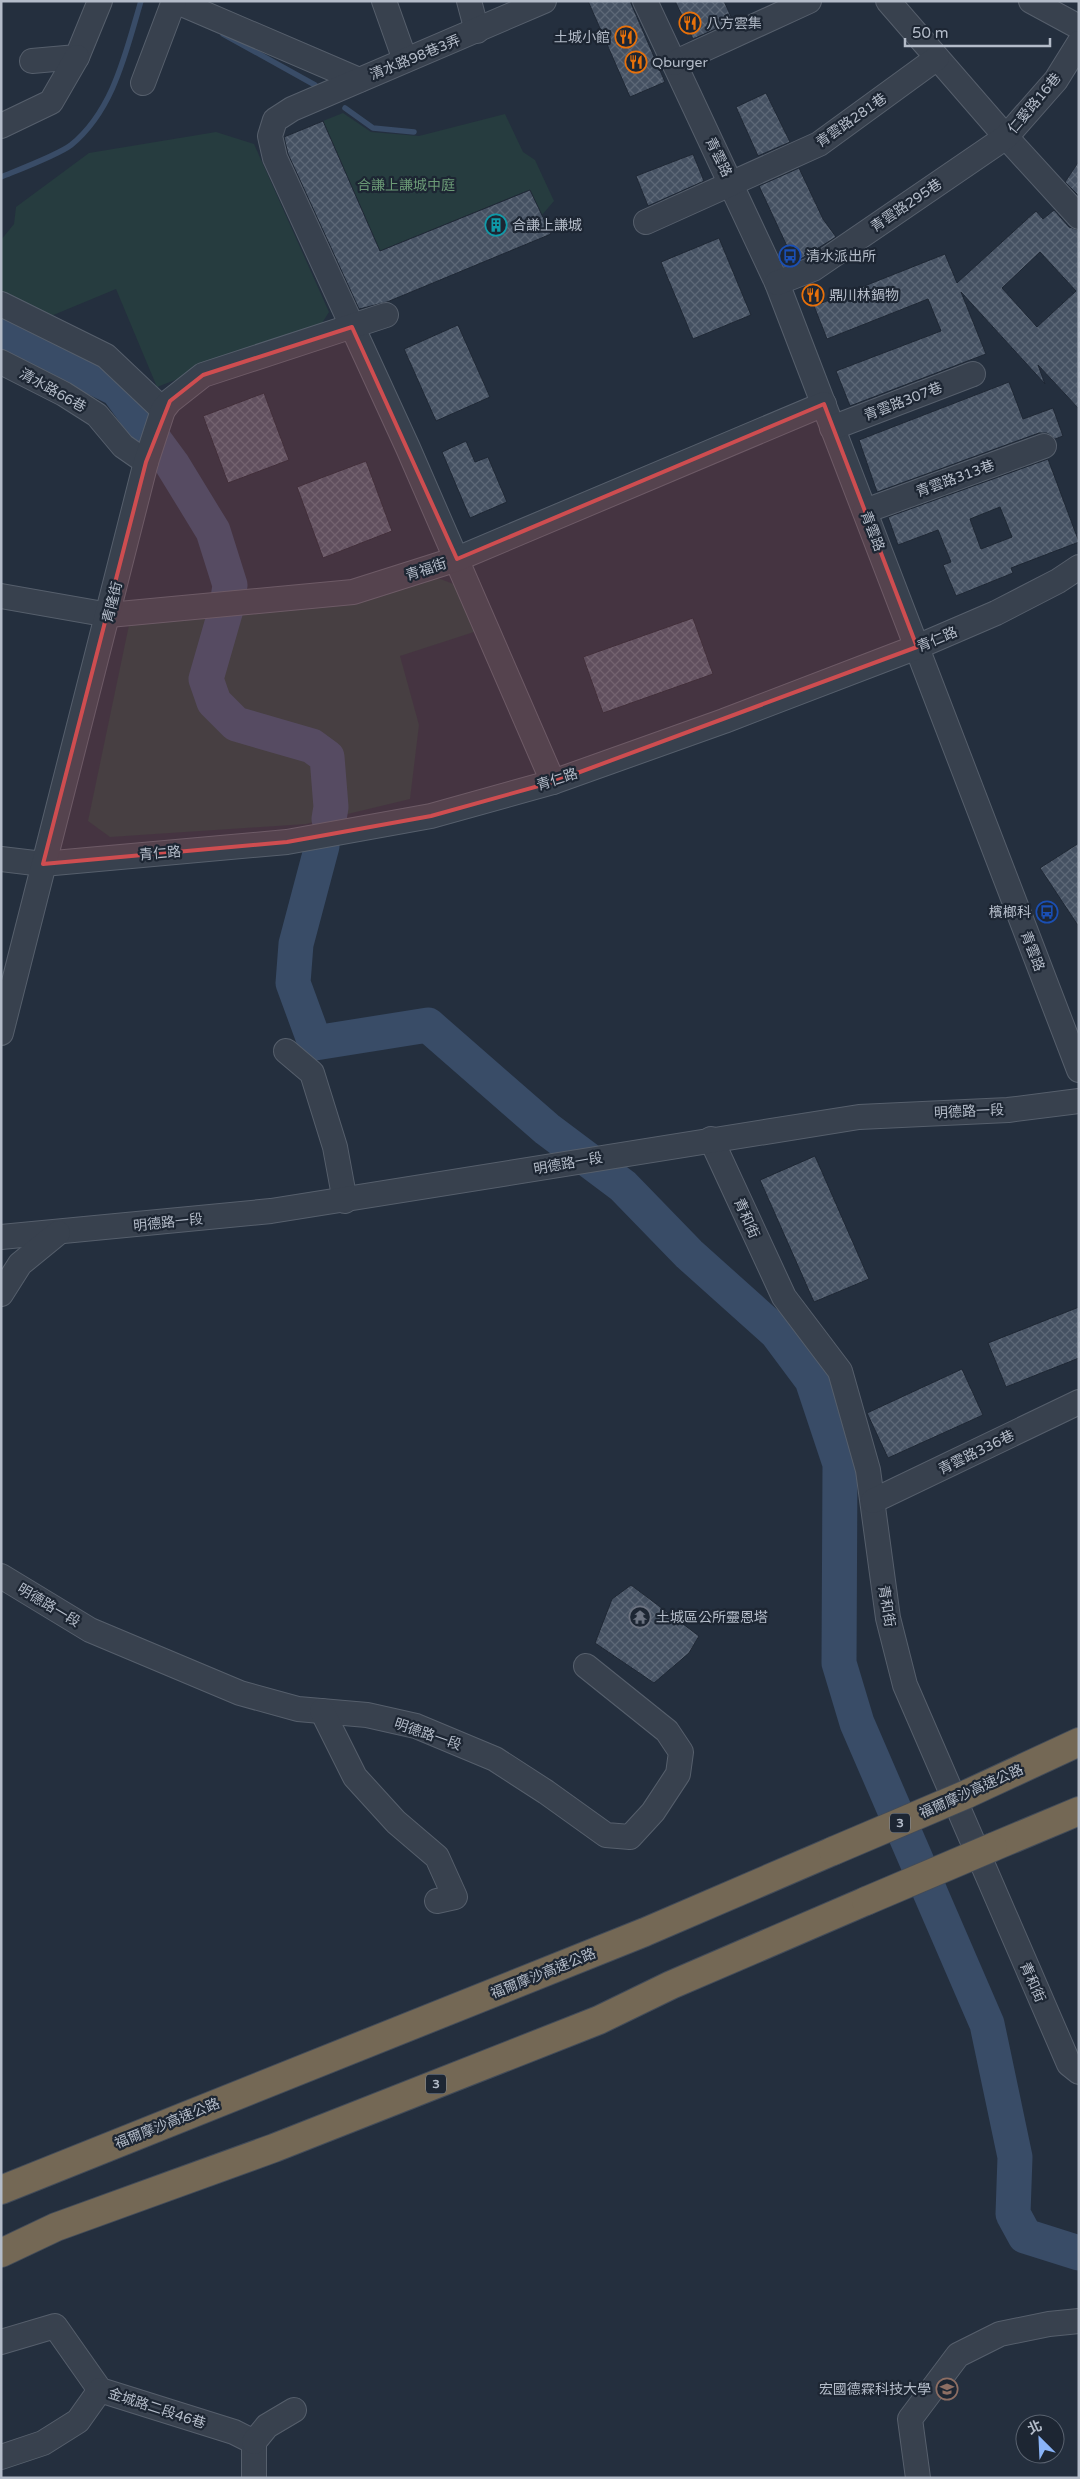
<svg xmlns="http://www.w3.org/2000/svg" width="1080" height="2479" font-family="'Varela Round','Noto Sans TC',sans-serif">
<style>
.green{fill:#263c3f}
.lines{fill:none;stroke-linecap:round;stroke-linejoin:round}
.stream{stroke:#394c67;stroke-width:5.5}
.river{stroke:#394c67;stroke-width:35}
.building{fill:url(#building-cross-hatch);stroke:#1f2835;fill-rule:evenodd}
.minor-casing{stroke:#565f6c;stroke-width:26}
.highway-casing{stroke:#434c59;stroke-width:30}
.minor{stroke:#38414e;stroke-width:24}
.highway{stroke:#746855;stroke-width:28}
.highway-bridge-casing{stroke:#434c59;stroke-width:30;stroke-linecap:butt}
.highway-bridge{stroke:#746855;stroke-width:28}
.marked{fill:#ce4d50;fill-opacity:0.2;stroke:#ce4d50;stroke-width:4;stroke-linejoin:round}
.labels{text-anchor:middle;stroke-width:4.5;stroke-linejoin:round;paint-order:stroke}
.shield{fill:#1d2633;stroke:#878f9c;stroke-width:1}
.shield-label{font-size:12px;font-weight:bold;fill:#b4bcc9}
.poi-label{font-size:14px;fill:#b4bcc9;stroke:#1d2633;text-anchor:start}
.street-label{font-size:14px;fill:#b4bcc9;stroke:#1d2633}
.park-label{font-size:14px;fill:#6b9a76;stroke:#1d2633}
</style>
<defs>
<pattern id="building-cross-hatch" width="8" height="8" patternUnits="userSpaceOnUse" patternTransform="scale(1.25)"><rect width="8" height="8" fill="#455162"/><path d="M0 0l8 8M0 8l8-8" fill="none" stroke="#5d6877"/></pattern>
</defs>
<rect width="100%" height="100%" fill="#242f3e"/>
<!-- green -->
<g class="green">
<path d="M343,113l28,19 48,4 86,-22 18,38 12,8 19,41 -12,14 -13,-25 -149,61 -57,-130z"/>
<path d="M216,132l38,12 75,168 -7,11 -165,64 -41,-98 -65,27 -50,-26v-50l13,-16 2,-17 73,-54z"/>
<path d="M430,575l26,10 18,47 -74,24 19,69 -9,74 -104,25 -196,13 -22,-16 41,-196 12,-4z"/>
</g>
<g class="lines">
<!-- stream -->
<g class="stream">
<path d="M223,34l92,51"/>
<path d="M345,108l28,20 41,4"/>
<path d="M1,177c17,-7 57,-22 70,-32 43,-35 55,-94 70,-144"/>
</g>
<!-- river -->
<g class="river">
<path d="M1,332l116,57 55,75 41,67 17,54 -3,21 -21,73 8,23 22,22 76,22 15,11 4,50 -2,12"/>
<path d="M322,846l-26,98 -3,39 22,60 113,-18 119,104 76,57 66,68 88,79 35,47 28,84 -1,199 18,60 130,301 28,133 -2,57 12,22 54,17"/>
</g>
</g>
<!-- building -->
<g class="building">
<path d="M588,1h42l35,81 -35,15z"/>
<path d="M675,1h49l9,20 -40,18z"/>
<path d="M766,93l24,49 -32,14 -22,-49z"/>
<path d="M323,121l57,130 150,-61 21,44 -164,68 -28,7 -71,-155 -4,-17z"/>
<path d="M693,154l11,27 -56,25 -12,-30z"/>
<path d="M1079,161v35l-14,-14z"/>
<path d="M799,168l24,51 13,18 -37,23 -7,-3 -33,-71z"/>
<path d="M1054,210l15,17 10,3v179l-41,-44 7,19 -84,-92 25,62 -136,52 -14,-35 105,-40 -13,-32 -101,40 -13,-33 131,-52 12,29 79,-72 7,8zM1040,252l36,39 -39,36 -35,-39z"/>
<path d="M719,238l32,77 -58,24 -32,-77z"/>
<path d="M458,325l32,72 -54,24 -32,-72z"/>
<path d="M1009,382l14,37 30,-11 10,28 -8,3 -8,-6h-8l-162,59 -18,-52z"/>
<path d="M264,393l25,67 -61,23 -25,-67z"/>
<path d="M466,441l9,21 13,-5 19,45 -37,16 -28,-66z"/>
<path d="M1048,459l31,83 -68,26 2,5 -57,23 -13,-31 8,-3 -13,-32 -40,15 -10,-28zM1000,507l12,30 -31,12 -11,-30z"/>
<path d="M366,461l26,70 -69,27 -26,-71z"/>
<path d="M693,618l20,56 -110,39 -20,-56z"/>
<path d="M1079,843v84l-39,-59z"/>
<path d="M815,1156l54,123 -55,23 -54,-122z"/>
<path d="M1079,1307v51l-73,29 -18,-44z"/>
<path d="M962,1369l21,46 -95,43 -21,-45z"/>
<path d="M631,1585l68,51 -10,17 -35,30 -59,-40 17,-44z"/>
</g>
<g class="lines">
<!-- minor casing -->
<g class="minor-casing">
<g id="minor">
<path d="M175,1l184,79"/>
<path d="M384,1l21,59"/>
<path d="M469,1l8,30"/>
<path d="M544,1l-252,108 -17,11 -5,16 5,22 133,290 145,334"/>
<path d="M645,1l132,282 302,787"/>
<path d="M888,1l118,136 73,80"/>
<path d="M1031,1l48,26"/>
<path d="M32,61l45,-4 23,-56"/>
<path d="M674,63l135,-62"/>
<path d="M143,83l31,-82"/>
<path d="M1,126l50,-24 26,-45"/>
<path d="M646,222l173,-78 118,-86"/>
<path d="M777,283l36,-14 193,-132 50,-57 23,-37"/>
<path d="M1,304l105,52 57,54"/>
<path d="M1,362l63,32 33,21 26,31 23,16"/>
<path d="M832,428l141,-54"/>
<path d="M865,511l179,-65"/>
<path d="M1,596l108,19 244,-23 104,-33 367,-155"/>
<path d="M1,859l42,5 244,-22 144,-26 122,-34 171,-61 193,-74 79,-34 62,-32 21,-14"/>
<path d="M1,1033l145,-571 17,-52 7,-9 33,-26 183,-60"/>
<path d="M286,1051l26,22 23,74 10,54"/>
<path d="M711,1139l73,158 56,74 28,99 20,148 17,67 164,379 10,8"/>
<path d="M1,1237l270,-26 588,-94 149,-7 71,-9"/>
<path d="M1,1294l19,-30 38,-31"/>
<path d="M873,1501l206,-99"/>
<path d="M1,1576l89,54 150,63 58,16 69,6 49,11 79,33 51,33 60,43 24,2 23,-25 25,-38 3,-22 -14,-21 -81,-65"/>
<path d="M322,1711l33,66 41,45 41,35 18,40 -18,4"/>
<path d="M1,2342l54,-16 45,64 134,42 20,10v36"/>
<path d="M254,2442l13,-16 27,-16"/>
<path d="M1,2457l42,-14 35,-22 22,-31"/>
<path d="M918,2478l-8,-59 48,-64 42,-21 49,-10 30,-3"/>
</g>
</g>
<!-- highway casing -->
<g class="highway-casing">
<g id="highway">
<path d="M967,1794l112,-52"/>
<path d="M993,1847l86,-36"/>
<path d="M1,2190l644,-258 188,-81"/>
<path d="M1,2253l55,-26 218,-79 325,-128 72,-35 195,-84"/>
</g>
</g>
<!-- minor -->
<use href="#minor" class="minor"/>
<!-- highway -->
<use href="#highway" class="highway"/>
<!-- highway-bridge casing -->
<g class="highway-bridge-casing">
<g id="highway-bridge">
<path d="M833,1851l134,-57"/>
<path d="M866,1901l127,-54"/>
</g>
</g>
<!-- highway-bridge -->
<use href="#highway-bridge" class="highway-bridge"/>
</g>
<!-- marked area -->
<path class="marked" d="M352,327l105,232 367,-155 93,243 -364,135 -122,34 -144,26 -244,22 103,-402 24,-61 33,-26z"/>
<!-- icons -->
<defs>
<g id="restaurant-ring" transform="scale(1.125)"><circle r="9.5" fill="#1d2633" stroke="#e8710a" stroke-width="1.5"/><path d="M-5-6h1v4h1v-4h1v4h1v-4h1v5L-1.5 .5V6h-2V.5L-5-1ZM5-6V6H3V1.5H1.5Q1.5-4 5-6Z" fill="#e8710a"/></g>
<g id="building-ring" transform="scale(1.125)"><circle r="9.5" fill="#1d2633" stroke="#0f9aa8" stroke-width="1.5"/><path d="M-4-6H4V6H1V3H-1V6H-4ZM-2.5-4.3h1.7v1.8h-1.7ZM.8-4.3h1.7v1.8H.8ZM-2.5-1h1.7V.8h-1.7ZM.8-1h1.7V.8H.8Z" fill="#0f9aa8"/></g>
<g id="bus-ring" transform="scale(1.125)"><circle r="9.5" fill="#1d2633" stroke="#1a4fb4" stroke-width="1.5"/><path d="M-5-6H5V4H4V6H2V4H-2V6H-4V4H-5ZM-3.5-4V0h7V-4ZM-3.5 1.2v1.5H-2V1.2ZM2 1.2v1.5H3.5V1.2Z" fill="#1a4fb4"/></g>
<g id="temple-ring" transform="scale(1.125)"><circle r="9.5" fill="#1d2633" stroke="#6b7280" stroke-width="1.5"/><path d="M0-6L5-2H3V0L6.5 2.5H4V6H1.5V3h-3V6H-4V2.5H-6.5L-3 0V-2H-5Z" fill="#6b7280"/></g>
<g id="university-ring" transform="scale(1.125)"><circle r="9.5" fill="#1d2633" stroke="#8d6e63" stroke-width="1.5"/><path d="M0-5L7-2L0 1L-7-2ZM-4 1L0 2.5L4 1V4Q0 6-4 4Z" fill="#8d6e63"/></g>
</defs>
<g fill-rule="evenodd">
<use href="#restaurant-ring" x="690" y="23"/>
<use href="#restaurant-ring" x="626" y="37"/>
<use href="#restaurant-ring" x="636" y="62"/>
<use href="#building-ring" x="496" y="225"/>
<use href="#bus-ring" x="790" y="256"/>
<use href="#restaurant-ring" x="813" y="295"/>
<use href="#bus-ring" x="1047" y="912"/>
<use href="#temple-ring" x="640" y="1617"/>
<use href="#university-ring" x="947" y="2389"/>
</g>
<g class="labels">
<!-- shield labels -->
<g class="shield">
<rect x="890" y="1813.5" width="20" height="19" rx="4"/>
<rect x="426" y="2074.5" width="20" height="19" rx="4"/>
</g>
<g class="shield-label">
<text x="900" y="1827">3</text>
<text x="436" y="2088">3</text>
</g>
<!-- poi labels -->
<g class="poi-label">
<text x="706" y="28">八方雲集</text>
<text x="610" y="42" text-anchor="end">土城小館</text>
<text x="652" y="67">Qburger</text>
<text x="512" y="230">合謙上謙城</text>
<text x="806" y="261">清水派出所</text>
<text x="829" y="300">鼎川林鍋物</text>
<text x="1031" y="917" text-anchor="end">檳榔科</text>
<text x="656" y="1622">土城區公所靈恩塔</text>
<text x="931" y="2394" text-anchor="end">宏國德霖科技大學</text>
</g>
<!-- street labels -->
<g class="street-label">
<text transform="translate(415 57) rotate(-22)" y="5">清水路98巷3弄</text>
<text transform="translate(1034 103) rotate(-50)" y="5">仁愛路16巷</text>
<text transform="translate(851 120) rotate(-35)" y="5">青雲路281巷</text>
<text transform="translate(719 157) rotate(64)" y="5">青雲路</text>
<text transform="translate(906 205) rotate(-34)" y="5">青雲路295巷</text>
<text transform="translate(53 390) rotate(29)" y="5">清水路66巷</text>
<text transform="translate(903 401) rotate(-21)" y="5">青雲路307巷</text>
<text transform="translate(955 478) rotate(-20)" y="5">青雲路313巷</text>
<text transform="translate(873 531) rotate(69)" y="5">青雲路</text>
<text transform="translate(426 569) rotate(-18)" y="5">青福街</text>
<text transform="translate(112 602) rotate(-76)" y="5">青隆街</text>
<text transform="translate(937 639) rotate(-23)" y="5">青仁路</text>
<text transform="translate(557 779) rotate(-18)" y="5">青仁路</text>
<text transform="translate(160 853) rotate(-5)" y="5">青仁路</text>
<text transform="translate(1033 951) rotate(69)" y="5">青雲路</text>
<text transform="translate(969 1111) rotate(-3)" y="5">明德路一段</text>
<text transform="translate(568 1163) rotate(-10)" y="5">明德路一段</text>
<text transform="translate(747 1218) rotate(66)" y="5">青和街</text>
<text transform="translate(168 1222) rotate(-6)" y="5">明德路一段</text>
<text transform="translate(976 1452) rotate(-26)" y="5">青雲路336巷</text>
<text transform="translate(49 1605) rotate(31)" y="5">明德路一段</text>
<text transform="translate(887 1606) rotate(81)" y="5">青和街</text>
<text transform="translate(428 1734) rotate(19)" y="5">明德路一段</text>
<text transform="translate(971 1791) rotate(-24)" y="5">福爾摩沙高速公路</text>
<text transform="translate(543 1973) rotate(-22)" y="5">福爾摩沙高速公路</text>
<text transform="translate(1033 1982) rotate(66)" y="5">青和街</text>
<text transform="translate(167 2123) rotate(-22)" y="5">福爾摩沙高速公路</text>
<text transform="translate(157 2408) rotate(18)" y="5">金城路二段46巷</text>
</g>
<!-- park labels -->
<g class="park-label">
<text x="406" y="190">合謙上謙城中庭</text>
</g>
</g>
<!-- border -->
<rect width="1080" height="2479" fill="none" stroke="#b4bcc9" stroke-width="5"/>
<!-- north arrow -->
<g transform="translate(1040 2439) rotate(336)"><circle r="24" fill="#1d2633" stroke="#59626f"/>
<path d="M0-4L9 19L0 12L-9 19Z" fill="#8ab4f8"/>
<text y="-8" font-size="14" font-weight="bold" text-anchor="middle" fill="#b4bcc9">北</text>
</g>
<!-- scale -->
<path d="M905 38v8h145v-8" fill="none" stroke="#b4bcc9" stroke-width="2.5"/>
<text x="912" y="38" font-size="15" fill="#b4bcc9" stroke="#1d2633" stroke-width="4" paint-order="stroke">50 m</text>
</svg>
